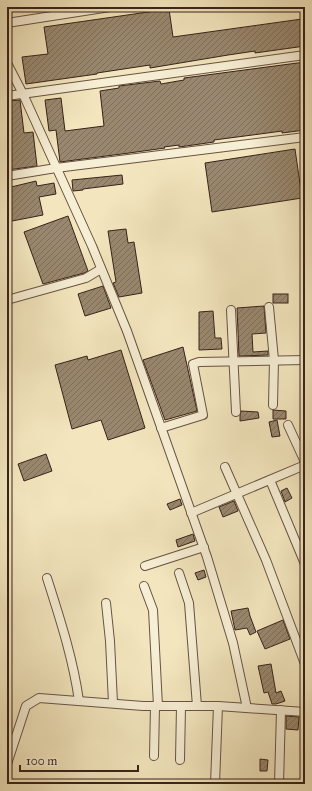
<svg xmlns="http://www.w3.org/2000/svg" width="312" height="791" font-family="'IM FELL Great Primer',serif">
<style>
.building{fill:url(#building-hatch);stroke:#38221a}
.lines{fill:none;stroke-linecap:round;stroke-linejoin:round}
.minor-casing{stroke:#675343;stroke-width:10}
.minor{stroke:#f7efd5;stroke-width:8}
</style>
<defs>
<pattern id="building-hatch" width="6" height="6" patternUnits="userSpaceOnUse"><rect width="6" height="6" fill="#99886f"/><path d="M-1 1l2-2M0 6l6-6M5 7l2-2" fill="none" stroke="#7e6f5a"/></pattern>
</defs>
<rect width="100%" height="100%" fill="#f3e6be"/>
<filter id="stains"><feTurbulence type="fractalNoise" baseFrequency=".005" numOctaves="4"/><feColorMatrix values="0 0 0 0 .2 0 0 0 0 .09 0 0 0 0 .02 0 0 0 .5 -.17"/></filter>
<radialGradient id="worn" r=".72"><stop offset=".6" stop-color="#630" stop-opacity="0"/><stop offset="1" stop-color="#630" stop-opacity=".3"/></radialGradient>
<!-- building -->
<g class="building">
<path d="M169,9l4,28 129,-18 3,27 -50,7v-2l-27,4 -78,13v-3l-53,8v1l-71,10 -4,-27 26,-3 -4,-27z"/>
<path d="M305,62v68l-23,3v-2l-22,3 -46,6v2l-35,5v-2l-15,2 1,1 -36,5 -69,9 -4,-32 -7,1 -4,-31 16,-2 4,33 39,-5 -4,-35 19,-3v-2l41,-5 1,3 23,-4v-2z"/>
<path d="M20,100l4,33 9,-1 4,34 -30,4v-69z"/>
<path d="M295,149l7,49 -90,14 -7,-49z"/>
<path d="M122,175l1,9 -40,5v1l-10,1 -1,-11z"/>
<path d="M36,181l1,5 17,-3 2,11 -17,3 4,18 -36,7v-34z"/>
<path d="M68,216l20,55 -4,2 -41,11 -19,-52z"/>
<path d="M126,229l2,14 6,-1 8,51 -23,4 -6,-14 3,-1 -8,-51z"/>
<path d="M103,286l8,22 -26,8 -7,-22z"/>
<rect x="273" y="294" width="15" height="9"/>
<path d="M264,306l2,27 -14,1 1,18 15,-1v4l-29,1 -2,-48z"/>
<path d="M213,311l2,27h6l1,11 -23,1v-38z"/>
<path d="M183,347l14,64 -32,9 -22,-60z"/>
<path d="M121,350l24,78 -37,12 -7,-20 -29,9 -17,-64 32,-9 1,4z"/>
<path d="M273,410l13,1v8h-13z"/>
<path d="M241,411l17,1 1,6 -19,3v-5z"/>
<path d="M277,420l3,16 -8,1 -3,-15z"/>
<path d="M46,454l6,17 -28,10 -6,-17z"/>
<path d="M287,488l5,10 -7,4 -4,-11z"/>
<path d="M180,499l2,6 -12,5 -3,-6z"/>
<path d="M234,501l4,10 -15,6 -4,-10z"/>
<path d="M193,534l2,7 -17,6 -2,-7z"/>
<path d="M204,570l2,7 -8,3 -3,-7z"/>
<path d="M248,608l2,8 6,16 -6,3 -3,-7 -12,2 -4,-19z"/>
<path d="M283,620l7,19 -25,10 -8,-18z"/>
<path d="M271,664l5,29 5,-2 4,10 -9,3h-4l-4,-12 -4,1 -6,-27z"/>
<path d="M286,716l13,1 -1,13 -12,-1z"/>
<path d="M260,759l8,1 -1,11h-7z"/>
</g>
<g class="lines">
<!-- minor casing -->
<g class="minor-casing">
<g id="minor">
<path d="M7,23l103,-16"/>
<path d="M7,63l16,31 69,152 35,85 80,226 26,86 14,65"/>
<path d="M7,96l298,-41"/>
<path d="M7,176l49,-8 249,-31"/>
<path d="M305,294v7"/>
<path d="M7,300l79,-22 15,-9"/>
<path d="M269,307l5,53 -1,45"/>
<path d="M231,310l5,102"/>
<path d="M288,425l17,37"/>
<path d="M161,428l42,-13 -10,-51 6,-2 106,-2"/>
<path d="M225,467l41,93 39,104"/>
<path d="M270,480l35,84"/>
<path d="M191,513l114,-48"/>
<path d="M145,566l59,-19"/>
<path d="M179,573l10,30 8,103"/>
<path d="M47,578c13,41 26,80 32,123"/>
<path d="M144,586l9,24 5,96"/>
<path d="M106,603l4,38 3,62"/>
<path d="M154,756l1,-50"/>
<path d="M180,760l1,-54"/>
<path d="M7,764l19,-58 13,-8 104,8h75l87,6"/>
<path d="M215,784l3,-78"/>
<path d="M279,784l2,-74"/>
</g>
</g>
<!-- minor -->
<use href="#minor" class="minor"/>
</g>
<!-- margin -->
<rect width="312" height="791" fill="none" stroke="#f3e6be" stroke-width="24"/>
<rect x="8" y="8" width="296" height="775" fill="none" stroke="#38221a" stroke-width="2"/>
<rect x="12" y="12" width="288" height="767" fill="none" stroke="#38221a"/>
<!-- scale -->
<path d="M20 765v6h118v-6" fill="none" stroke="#38221a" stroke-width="2"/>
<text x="26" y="765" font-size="12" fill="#38221a" stroke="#f7efd5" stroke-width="3" paint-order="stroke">100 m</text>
<rect width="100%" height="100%" filter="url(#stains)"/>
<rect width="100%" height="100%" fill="url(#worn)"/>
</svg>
